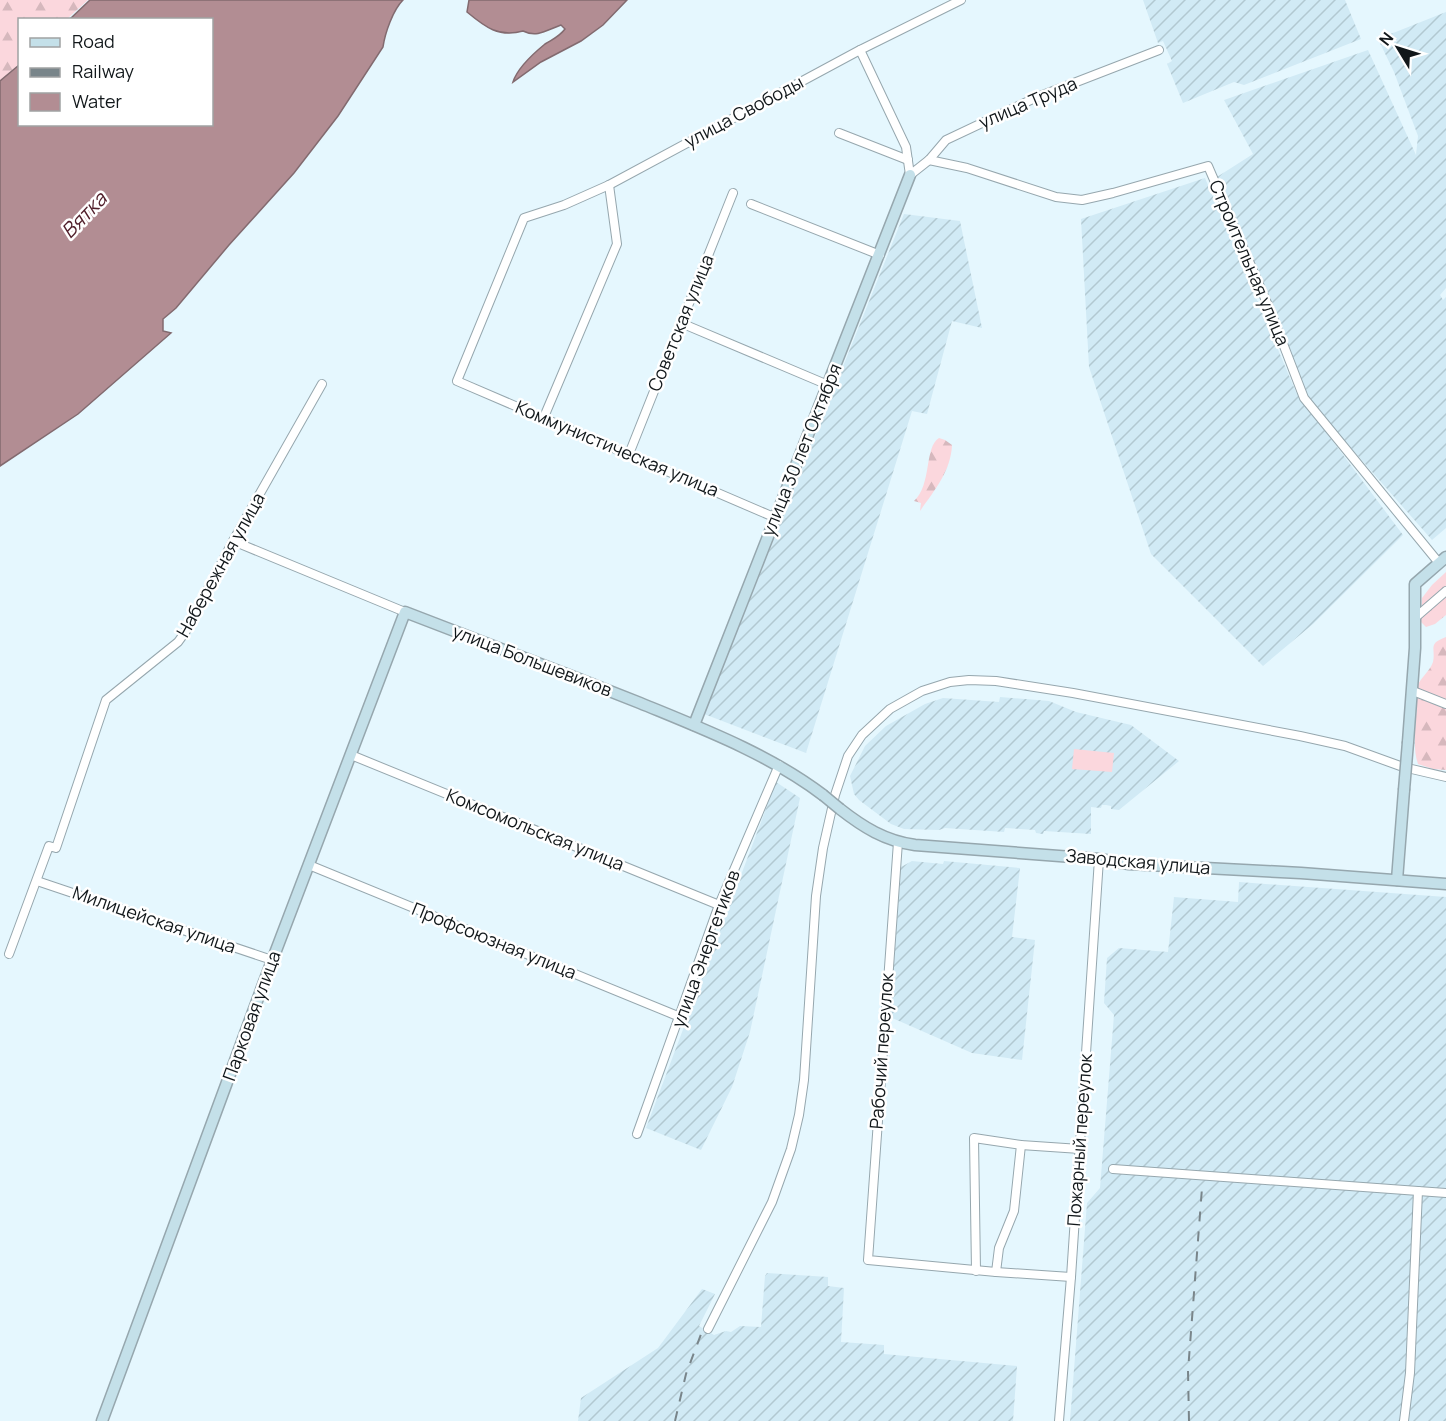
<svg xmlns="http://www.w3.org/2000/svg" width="1446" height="1421" font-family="Manrope,sans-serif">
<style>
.industrial{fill:url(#industrial-furrows)}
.forest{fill:url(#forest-firs)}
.park{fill:#fbd7dd}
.water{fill:#b28d93;stroke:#826a6f;stroke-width:1.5}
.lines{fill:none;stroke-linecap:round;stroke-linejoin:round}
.street-casing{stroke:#96a7ae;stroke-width:10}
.secondary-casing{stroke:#96a7ae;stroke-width:13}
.street{stroke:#fff;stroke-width:8}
.secondary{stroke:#c4e0e9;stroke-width:10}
.rail{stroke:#79858a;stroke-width:2;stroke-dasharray:10 10;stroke-linecap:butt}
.secondary-bridge-casing{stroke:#96a7ae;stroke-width:13;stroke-linecap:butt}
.secondary-bridge{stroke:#c4e0e9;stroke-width:10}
.labels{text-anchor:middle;stroke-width:5;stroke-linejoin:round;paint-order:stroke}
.street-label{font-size:18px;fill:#11171a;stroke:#fff}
.water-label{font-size:20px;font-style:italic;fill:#4f1d29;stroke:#fff}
</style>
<defs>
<pattern id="industrial-furrows" width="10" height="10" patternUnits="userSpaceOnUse" patternTransform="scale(1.5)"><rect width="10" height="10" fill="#d1eaf5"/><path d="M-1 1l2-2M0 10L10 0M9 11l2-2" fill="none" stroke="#b2c8d1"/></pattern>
<pattern id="forest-firs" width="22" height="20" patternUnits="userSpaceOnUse" patternTransform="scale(1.5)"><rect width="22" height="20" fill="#fbd7dd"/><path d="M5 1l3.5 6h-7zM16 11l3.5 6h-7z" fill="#d6b8bd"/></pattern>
</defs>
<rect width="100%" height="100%" fill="#e5f7fe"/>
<!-- industrial -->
<g class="industrial">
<path d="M1143,0h202l16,39 -117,46 -10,-3 -51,21 -16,-39 5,-3 -9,-20 -5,2z"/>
<path d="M1446,12v276l-6,7 3,5 3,-3v231l-14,12 -125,-142 -90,-221 36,-23 -29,-54 144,-50 48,105 2,-19 -24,-64 -16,-33z"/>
<path d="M1205,178l91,214 107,143 -90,89 -50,42 -112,-112 -62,-187 -8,-148z"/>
<path d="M904,214l56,7 22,107 -30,-7 -25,93 -15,-3 -106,342 -102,-39z"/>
<path d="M1000,697l49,4 27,11 55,13 48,36 -60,49 -8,-1v-3l-5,-1h-4l-1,3 -10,-1v27l-47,-3 -1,3 -7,-1 -1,-3 -30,-2 -1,4 -59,-4 -6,2 -35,-1 -13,-5 -32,-24 -5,-6 -4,-18 15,-30 21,-20 39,-22 18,-6 56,4z"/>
<path d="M776,782l24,16 -50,234 -18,55 -31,63 -55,-22z"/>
<path d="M912,861l31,3 1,-3 76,7 -8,69 23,3 -13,120 -50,-7 -82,-36 11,-150z"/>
<path d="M1239,882l207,15v524h-376l17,-218 13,-15 14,-173 -10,-12 3,-45 12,-10 49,4 6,-55 64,5z"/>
<path d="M767,1273l61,4v9l16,2 -3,54 43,3v9l133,12 -4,55h-435l3,-23 77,-50 44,-59 13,5 -16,32 15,9 12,-4 5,1 9,-6 21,1 4,-51z"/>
</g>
<!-- forest -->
<g class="forest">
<path d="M0,0h88l-21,19 -47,1 -1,44 -19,17z"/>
<path d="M939,438l6,2 7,5c-1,26 -18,46 -32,66l1,-8 -7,-2c18,-16 10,-54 25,-63z"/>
<path d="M1446,572v43l-11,9 -9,3 -5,-5 1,-24 10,-13z"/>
<path d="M1446,637v133l-13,-1 -15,-5c-6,-16 -2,-43 -1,-60 0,-5 -2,-10 -1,-14 2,-11 14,-18 17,-28 3,-14 -6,-18 13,-25z"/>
</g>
<!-- park -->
<path class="park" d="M1074,749l40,4 -2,19 -40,-3z"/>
<!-- water -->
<g class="water">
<path d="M90,0h313c-10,10 -18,33 -20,47l-45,69 -44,57 -65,72 -53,63 -13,11v12l8,2 -93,81 -78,52v-385l19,-16 1,59h192v-104l-142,-1z"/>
<path d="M469,0h158l-24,25 -22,16 -40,21 -28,20c4,-13 21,-29 32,-38 8,-5 14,-7 20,-15l-4,-4c-14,5 -24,13 -38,6 -24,7 -38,-4 -56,-19z"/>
</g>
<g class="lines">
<!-- street casing -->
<g class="street-casing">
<g id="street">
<path d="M860,50l46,97 4,28 19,-15 17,-20 89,-42 124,-48"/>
<path d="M839,133l69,27"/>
<path d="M929,160l38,8 89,29 26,3 31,-7 95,-27 62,144 34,88 135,165"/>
<path d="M751,204l129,51"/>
<path d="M681,323l147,62"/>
<path d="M544,417l73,-173 -8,-59"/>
<path d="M629,454l104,-261"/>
<path d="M776,518l-319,-137 67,-163 40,-13 45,-20 251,-135 101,-50"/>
<path d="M233,541l172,71"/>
<path d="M1416,617l30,-26"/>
<path d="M1413,691l33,13"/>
<path d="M351,755l368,150"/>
<path d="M898,842l-30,418 128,12 75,5"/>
<path d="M309,865l371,152"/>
<path d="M37,881l235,79"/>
<path d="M9,954l40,-108 7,2 50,-148 72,-58 8,-11 47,-90 89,-157"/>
<path d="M637,1134l82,-229 60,-140"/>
<path d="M1113,1169l333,24"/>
<path d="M976,1271l-2,-133 47,7 59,4"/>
<path d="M996,1272l3,-24 15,-37 7,-66"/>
<path d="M708,1329l64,-127 19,-53 8,-34 5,-35 12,-184 7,-48 12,-53 13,-39 14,-21 28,-26 32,-18 28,-9 19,-2 27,1 77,12 227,43 45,10 58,21 43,10"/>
<path d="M1059,1421l12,-144 28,-418"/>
<path d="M1404,1421l6,-48 8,-182"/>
</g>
</g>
<!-- secondary casing -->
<g class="secondary-casing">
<g id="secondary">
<path d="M694,725l216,-550"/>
<path d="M1408,742l7,-94v-64l31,-27"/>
<path d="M840,809c23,18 45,32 75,36l184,14 30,5 172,9 145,11"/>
<path d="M1397,880l7,-90"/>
<path d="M102,1421l162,-439 141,-370c79,30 157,60 235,91 63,26 129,51 183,92"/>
</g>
</g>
<!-- street -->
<use href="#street" class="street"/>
<!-- secondary -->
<use href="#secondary" class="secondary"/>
<!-- rail -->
<g class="rail">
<path d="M675,1421l11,-47 17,-45"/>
<path d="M1189,1421l-1,-50 14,-183"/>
</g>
<!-- secondary-bridge casing -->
<g class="secondary-bridge-casing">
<g id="secondary-bridge">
<path d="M1404,790l4,-48"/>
<path d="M823,795l17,14"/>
</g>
</g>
<!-- secondary-bridge -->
<use href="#secondary-bridge" class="secondary-bridge"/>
</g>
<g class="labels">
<!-- street labels -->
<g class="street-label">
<text transform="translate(1028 103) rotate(-23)" y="6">улица Труда</text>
<text transform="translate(744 112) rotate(-28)" y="6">улица Свободы</text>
<text transform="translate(1249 263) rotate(67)" y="6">Строительная улица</text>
<text transform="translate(681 323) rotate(-68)" y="6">Советская улица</text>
<text transform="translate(617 449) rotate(23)" y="6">Коммунистическая улица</text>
<text transform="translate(802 450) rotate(-68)" y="6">улица 30 лет Октября</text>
<text transform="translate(221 565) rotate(-61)" y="6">Набережная улица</text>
<text transform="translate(532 661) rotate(21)" y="6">улица Большевиков</text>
<text transform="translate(535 830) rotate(22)" y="6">Комсомольская улица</text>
<text transform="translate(1138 862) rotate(5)" y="6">Заводская улица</text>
<text transform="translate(154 920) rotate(19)" y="6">Милицейская улица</text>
<text transform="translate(494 941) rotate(22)" y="6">Профсоюзная улица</text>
<text transform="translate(706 949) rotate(-70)" y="6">улица Энергетиков</text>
<text transform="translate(252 1016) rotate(-70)" y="6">Парковая улица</text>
<text transform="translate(882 1051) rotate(-86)" y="6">Рабочий переулок</text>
<text transform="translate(1080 1140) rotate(-86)" y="6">Пожарный переулок</text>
</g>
<!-- water labels -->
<g class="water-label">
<text transform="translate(84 215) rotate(-46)" y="7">Вятка</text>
</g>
</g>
<!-- legend -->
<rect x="18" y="18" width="195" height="108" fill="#ffffff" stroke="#a0a2a3" stroke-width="1.5"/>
<rect x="30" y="38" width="30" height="9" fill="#c4e0e9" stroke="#a0a2a3" stroke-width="1.5"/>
<text x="72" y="48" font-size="18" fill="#11171a">Road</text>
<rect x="30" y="68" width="30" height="9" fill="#79858a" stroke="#a0a2a3" stroke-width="1.5"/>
<text x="72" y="78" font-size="18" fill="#11171a">Railway</text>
<rect x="30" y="93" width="30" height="18" fill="#b28d93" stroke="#a0a2a3" stroke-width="1.5"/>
<text x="72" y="108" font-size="18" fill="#11171a">Water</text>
<!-- north arrow -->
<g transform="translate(1398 48) rotate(308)" stroke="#ffffff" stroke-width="4.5" paint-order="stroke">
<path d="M0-4.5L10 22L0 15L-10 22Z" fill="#11171a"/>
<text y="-9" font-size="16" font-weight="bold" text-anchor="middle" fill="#11171a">N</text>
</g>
</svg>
